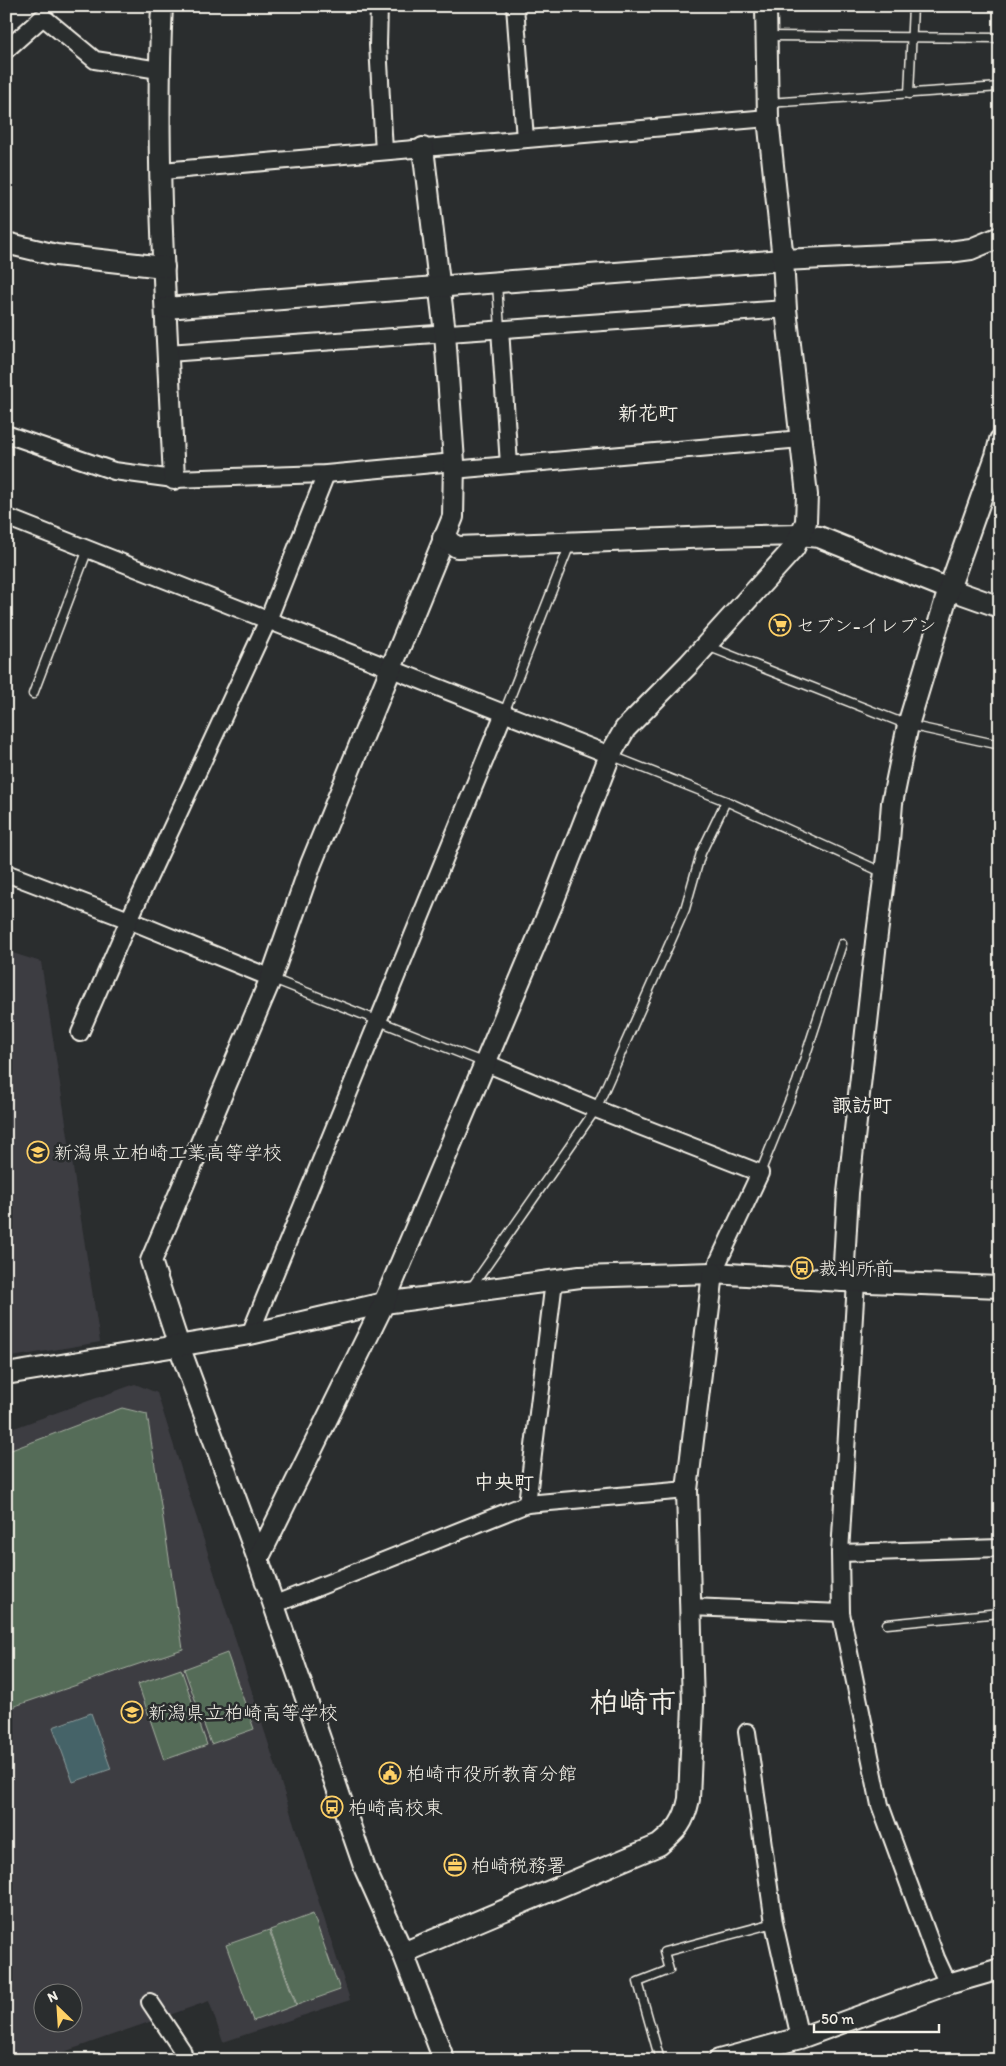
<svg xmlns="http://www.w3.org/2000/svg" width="1006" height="2066" font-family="Itim,'Klee One',sans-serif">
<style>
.built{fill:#3e3d43;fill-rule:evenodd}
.green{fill:#556c58;stroke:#a4aea0}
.water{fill:#456368;stroke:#8b9c9b}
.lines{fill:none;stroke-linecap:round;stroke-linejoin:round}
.service-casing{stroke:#f4f1e8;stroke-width:11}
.minor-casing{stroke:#f4f1e8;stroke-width:20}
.tertiary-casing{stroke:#f4f1e8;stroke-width:24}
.service{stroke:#2a2d2e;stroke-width:8}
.minor{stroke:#2a2d2e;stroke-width:16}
.tertiary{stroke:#2a2d2e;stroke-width:20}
.labels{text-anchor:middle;stroke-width:5;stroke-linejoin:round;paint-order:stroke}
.poi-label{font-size:19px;fill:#f4f1e8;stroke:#2a2d2e;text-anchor:start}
.neighbourhood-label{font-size:20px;font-weight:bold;fill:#f4f1e8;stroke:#2a2d2e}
.town-label{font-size:29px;font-weight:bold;fill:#f4f1e8;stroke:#2a2d2e}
</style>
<rect width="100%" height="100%" fill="#2a2d2e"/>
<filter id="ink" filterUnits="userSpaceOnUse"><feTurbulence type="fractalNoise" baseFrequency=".02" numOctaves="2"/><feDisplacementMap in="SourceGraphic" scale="10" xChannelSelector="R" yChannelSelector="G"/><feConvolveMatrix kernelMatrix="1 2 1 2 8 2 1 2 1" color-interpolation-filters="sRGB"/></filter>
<g filter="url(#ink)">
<!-- built -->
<g class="built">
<path d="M6,951l35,11 59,380 -94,16z"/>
<path d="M135,1384l22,9 193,607 -127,42 -14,-41 -168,59h-35v-629zM42,1994h30v30h-30z"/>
</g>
<!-- green -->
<g class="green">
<path d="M122,1408l25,6 36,235 -177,60v-257z"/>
<path d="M227,1653l27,76 -43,15 -27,-75z"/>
<path d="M181,1669l26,76 -43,15 -26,-76z"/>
<path d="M313,1914l27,76 -43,15 -27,-75z"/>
<path d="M269,1930l27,75 -43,16 -27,-76z"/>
</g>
<!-- water -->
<path class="water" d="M91,1713l20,56 -38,13 -20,-55z"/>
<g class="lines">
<!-- service casing -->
<g class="service-casing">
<g id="service">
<path d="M768,36l232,2"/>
<path d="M909,94l4,-88"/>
<path d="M768,103l232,-16"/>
<path d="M497,284l3,45"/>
<path d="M707,646l201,79 92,20"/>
<path d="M33,694l55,-145"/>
<path d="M504,713l66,-169"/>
<path d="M610,755l116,46 158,72"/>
<path d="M273,979l212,84"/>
<path d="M760,1173l37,-91 45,-138"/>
<path d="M471,1288l125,-179 89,-200 16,-56 25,-52"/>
<path d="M887,1624l113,-11"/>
<path d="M660,2060l-22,-78 31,-12 -5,-18 110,-29"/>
</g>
</g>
<!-- minor casing -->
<g class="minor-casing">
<g id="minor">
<path d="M379,6l-1,39 6,106"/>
<path d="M515,6l10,133"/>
<path d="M6,50l37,-33 52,43 64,10"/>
<path d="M162,171l606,-53"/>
<path d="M500,329l9,136"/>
<path d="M168,353l618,-44"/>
<path d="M6,434l108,37 60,8 152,-5 128,-12"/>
<path d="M453,470l348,-31"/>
<path d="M6,517l604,238"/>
<path d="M6,873l123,47 142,58"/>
<path d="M80,1033l49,-113 139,-300 58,-146"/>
<path d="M486,1063l110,46 164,64 -47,100"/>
<path d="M250,1334l254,-621"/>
<path d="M527,1504l27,-223"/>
<path d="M840,1553l160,-5"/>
<path d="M273,1605l254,-101 160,-14"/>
<path d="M690,1607l151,6 -1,-60 16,-271"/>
<path d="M841,1613l39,192 56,153 12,26"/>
<path d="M747,1732l27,191 26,115"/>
<path d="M150,2002l32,48 3,10"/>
</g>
</g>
<!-- tertiary casing -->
<g class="tertiary-casing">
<g id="tertiary">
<path d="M162,6c-8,156 5,317 12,473"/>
<path d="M423,148l22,185 9,129 -1,55 -142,347 -40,114 -120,283 28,85 79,213 107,310 38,84 41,107"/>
<path d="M6,243l50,12 108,12"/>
<path d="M166,308l617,-48 166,-8 22,-3 29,-12"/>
<path d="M443,538l14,9 257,-10 87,-2 18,2 130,52 51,18"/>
<path d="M843,1281l5,-88 28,-251 13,-101 3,-38 16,-78 41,-136 47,-133 4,-16"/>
<path d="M6,1374l244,-40 134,-31 196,-26 133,-4 130,8 157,6"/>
<path d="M258,1559l126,-256 169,-401 57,-147 15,-26 64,-65 105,-116 12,-26 1,-27 -21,-186 -3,-49 -15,-142 -2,-112"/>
<path d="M403,1953l256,-108c18,-15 25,-22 30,-46l4,-94 -6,-215 26,-217"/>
<path d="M719,2060l81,-22 148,-54 52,-15"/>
</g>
</g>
<!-- service -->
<use href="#service" class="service"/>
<!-- minor -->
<use href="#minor" class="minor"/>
<!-- tertiary -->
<use href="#tertiary" class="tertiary"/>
</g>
</g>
<!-- icons -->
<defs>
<g id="supermarket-ring" transform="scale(1.125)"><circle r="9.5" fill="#2a2d2e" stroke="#ffd166" stroke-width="1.5"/><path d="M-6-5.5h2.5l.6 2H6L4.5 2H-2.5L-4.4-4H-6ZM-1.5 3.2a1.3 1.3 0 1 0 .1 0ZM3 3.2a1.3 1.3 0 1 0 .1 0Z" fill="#ffd166"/></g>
<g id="school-ring" transform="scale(1.125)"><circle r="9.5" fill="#2a2d2e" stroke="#ffd166" stroke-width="1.5"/><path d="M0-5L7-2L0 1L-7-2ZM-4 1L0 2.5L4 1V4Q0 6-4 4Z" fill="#ffd166"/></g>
<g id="bus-ring" transform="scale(1.125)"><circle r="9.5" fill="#2a2d2e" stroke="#ffd166" stroke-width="1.5"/><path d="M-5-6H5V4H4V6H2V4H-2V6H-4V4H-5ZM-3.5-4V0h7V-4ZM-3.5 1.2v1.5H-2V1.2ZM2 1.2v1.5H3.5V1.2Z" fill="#ffd166"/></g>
<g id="civic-ring" transform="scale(1.125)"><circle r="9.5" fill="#2a2d2e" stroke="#ffd166" stroke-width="1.5"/><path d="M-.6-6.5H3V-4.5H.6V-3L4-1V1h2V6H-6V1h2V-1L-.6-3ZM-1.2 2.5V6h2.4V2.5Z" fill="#ffd166"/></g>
<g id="office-ring" transform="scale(1.125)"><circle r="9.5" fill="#2a2d2e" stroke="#ffd166" stroke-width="1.5"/><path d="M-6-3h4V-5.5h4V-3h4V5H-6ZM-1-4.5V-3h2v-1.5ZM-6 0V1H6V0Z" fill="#ffd166"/></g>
</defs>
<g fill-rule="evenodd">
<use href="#supermarket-ring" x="780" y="625"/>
<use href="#school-ring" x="38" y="1152"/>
<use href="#bus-ring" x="802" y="1268"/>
<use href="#school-ring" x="132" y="1712"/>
<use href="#civic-ring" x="390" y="1773"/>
<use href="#bus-ring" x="332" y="1807"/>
<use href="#office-ring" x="455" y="1865"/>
</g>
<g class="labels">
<!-- poi labels -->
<g class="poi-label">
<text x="796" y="632">セブン-イレブン</text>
<text x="54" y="1159">新潟県立柏崎工業高等学校</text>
<text x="818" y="1275">裁判所前</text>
<text x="148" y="1719">新潟県立柏崎高等学校</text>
<text x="406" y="1780">柏崎市役所教育分館</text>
<text x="348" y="1814">柏崎高校東</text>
<text x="471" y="1872">柏崎税務署</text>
</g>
<!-- neighbourhood labels -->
<g class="neighbourhood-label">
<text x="648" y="420">新花町</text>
<text x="862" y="1112">諏訪町</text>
<text x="504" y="1489">中央町</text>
</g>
<!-- town labels -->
<g class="town-label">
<text x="633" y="1712">柏崎市</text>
</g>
</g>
<!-- margin -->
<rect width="1006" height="2066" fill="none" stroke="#2a2d2e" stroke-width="25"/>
<rect x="12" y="12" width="981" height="2041" fill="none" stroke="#f4f1e8" stroke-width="2" filter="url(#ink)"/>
<!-- north arrow -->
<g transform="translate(58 2008) rotate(335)"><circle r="24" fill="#2a2d2e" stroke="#7b7b78"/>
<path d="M0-4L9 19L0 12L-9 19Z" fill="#ffd166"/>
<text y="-8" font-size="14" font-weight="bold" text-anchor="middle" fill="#f4f1e8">N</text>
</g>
<!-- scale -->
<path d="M814 2024v8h125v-8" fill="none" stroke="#f4f1e8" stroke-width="2.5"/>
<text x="821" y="2024" font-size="15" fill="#f4f1e8" stroke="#2a2d2e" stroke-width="4" paint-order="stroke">50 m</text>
</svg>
